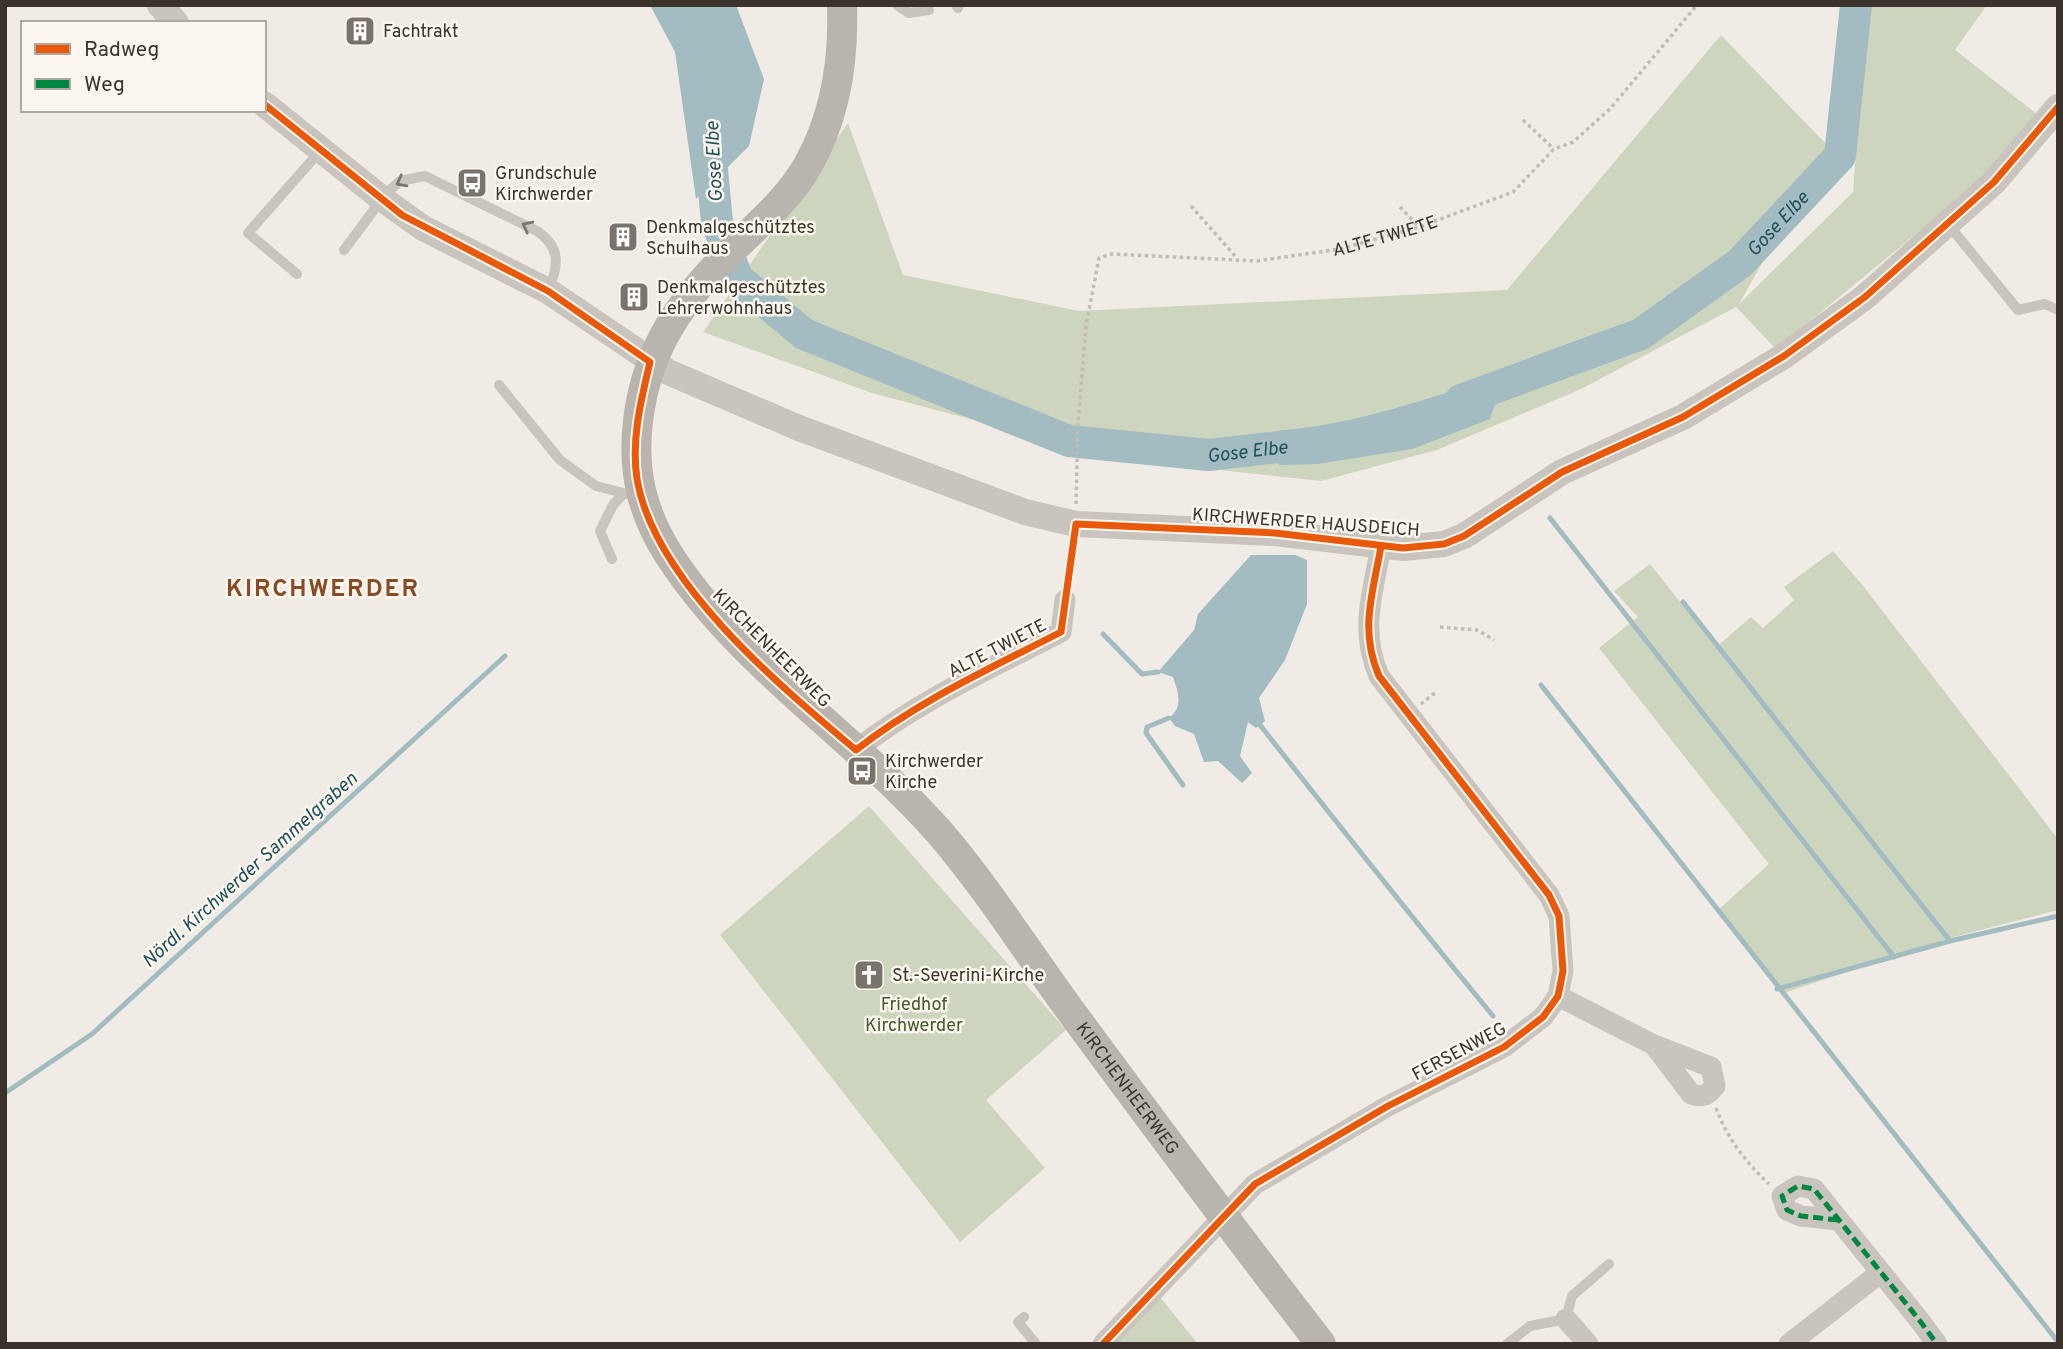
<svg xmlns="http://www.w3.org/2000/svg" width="2063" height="1349" font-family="Overpass,sans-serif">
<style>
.green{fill:#ced5bf}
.water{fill:#a2bcc1}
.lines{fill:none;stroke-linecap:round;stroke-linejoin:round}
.stream{stroke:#a2bcc1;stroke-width:5}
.river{stroke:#a2bcc1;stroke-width:32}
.path{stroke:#c1bdb6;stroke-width:3.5;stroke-dasharray:3.5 3.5;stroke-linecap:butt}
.service{stroke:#c9c4bd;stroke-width:10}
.minor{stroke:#c9c4bd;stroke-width:21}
.tertiary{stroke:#c9c4bd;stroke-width:26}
.secondary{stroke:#b9b4ae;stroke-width:30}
.quiet{stroke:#00873e;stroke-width:5;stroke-dasharray:10 5;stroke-linecap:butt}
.cycleway-casing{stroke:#fbf7ee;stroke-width:11}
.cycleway{stroke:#e8590c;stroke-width:7}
.oneway{stroke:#7a746d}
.labels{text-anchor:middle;stroke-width:5;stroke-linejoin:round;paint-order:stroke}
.poi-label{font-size:18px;fill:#3a322b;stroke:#fbf7ee;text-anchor:start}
.street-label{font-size:18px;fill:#3a322b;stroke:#fbf7ee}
.park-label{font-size:18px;fill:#43592f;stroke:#fbf7ee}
.water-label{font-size:19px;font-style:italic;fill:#20505c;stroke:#fbf7ee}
.district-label{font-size:24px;font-weight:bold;letter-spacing:2px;fill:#8a4b24;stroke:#fbf7ee}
</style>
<rect width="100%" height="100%" fill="#f0ece5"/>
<!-- green -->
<g class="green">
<path d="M1867,5h120l-32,45 82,64 -54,65 -207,170 -40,-42 -155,82 -144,61 -116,31 -201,-22 -248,-66 -169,-61 145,-209 55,152 176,36 428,-21 214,-255 107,111 -89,158 114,-112z"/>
<path d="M1833,551l31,36 194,252v71l-112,29 -165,55 -63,-84 51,-46 -170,-216 39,-31 -24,-26 36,-27 66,83 35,-30 12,11 31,-28 -10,-13z"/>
<path d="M869,806l197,224 -80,70 59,68 -85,74 -240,-307z"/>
<path d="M1156,1292l42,52h-85z"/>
</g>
<!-- water -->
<g class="water">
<path d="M650,5h86l28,74 -15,67 -53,53 -21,-147z"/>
<path d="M1506,374l-16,45 -78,30 -94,15 -39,1 -2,-34c79,-6 154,-34 229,-57z"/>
<path d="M1251,555h45l11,5v44l-22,56 -26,38 6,23 -9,7 -8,-6 -8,34 12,17 -10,10 -24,-22 -14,1 -10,-28 -19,-8 -6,-8c15,-12 9,-26 4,-41l-15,-5 36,-42 4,-16z"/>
</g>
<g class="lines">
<!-- stream -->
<g class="stream">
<path d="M1550,518l344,439"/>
<path d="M1683,602l267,339"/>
<path d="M1103,634l39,40 16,-2"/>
<path d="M1541,685l517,657"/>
<path d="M1169,718l-22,9 -1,6 37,52"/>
<path d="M1260,725c77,98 154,195 233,291"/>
<path d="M1777,989l173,-48 108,-25"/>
<path d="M5,1093l87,-59 413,-378"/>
</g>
<!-- river -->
<g class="river">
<path id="s1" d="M709,139l8,83 20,56 67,56 265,107 140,14 113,-13"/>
<path id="s2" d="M1461,400l180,-66 99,-71 100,-107 16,-151"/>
</g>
<!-- path -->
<g class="path">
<path d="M1523,120l31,29"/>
<path d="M1191,206l45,51"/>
<path d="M1400,207l19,20"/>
<path id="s3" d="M1076,504l2,-81 8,-97 13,-68 13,-4 145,7 83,-12 79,-22 94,-35 41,-43 19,-7 37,-33 87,-104"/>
<path d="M1068,584l5,-41"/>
<path d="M1440,627l37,3 17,10"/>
<path d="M1421,704l15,-12"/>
<path d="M1716,1108c12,32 29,53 53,76"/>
</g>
<!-- service -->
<g class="service">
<path d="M897,5l12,8 20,-3"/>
<path d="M956,5l2,3"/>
<path d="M381,198l19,-17 25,-5 112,55c24,16 22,35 11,59"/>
<path d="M1947,223l71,87 27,-6 13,6"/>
<path d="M344,250l38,-51"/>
<path d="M297,274l-49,-41 73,-83"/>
<path d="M499,385l61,75 36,26 43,11"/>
<path d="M612,559l-12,-28 13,-26 11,-12"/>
<path d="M1024,1317l-6,5 18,22"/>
<path d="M1507,1344l23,-18 36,-7 6,-23 37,-32"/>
</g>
<!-- minor -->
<g class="minor">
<path d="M856,750c62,-49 135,-82 205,-118l4,-32"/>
<path d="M1558,996l96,49 37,49c12,4 17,1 24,-8l-4,-19 -57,-22"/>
<path d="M1838,1220l-37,-4 -14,-6 -5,-14 16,-10 16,3 106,132 17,23"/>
<path d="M1566,1319l22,25"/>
<path d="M1103,1344l152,-160 133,-78 116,-59 39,-30 15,-21 5,-25 -4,-55 -10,-21 -170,-219c-20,-46 -6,-83 2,-130"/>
<path d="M1789,1344l91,-71"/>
</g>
<!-- tertiary -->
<g class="tertiary">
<path d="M160,5l16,18"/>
<path d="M264,104l117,94 42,30 125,63 120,81 131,56 226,84 51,12 199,9 128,15 41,-4 20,-8 98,-64 121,-55 101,-61 81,-59 129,-115 64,-75"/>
</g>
<!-- secondary -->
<path class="secondary" id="s4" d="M842,5c2,55 -7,112 -34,160 -18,32 -45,55 -71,80 -54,53 -90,100 -99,176 -6,50 4,92 31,134 71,110 185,180 271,278 44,51 87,118 127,173 84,114 168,227 254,338"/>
<!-- quiet -->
<path class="quiet" d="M1838,1220l-37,-4 -14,-6 -5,-14 16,-10 16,3 106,132 17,23"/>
<!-- cycleway casing -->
<g class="cycleway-casing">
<g id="cycleway">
<path d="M264,104l138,111 146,76 102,71c-9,38 -19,78 -13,117 17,102 143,207 219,271 62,-49 135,-82 205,-118l15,-108 199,9 128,15 41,-4 20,-8 98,-64 121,-55 101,-61 81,-59 129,-115 64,-75"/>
<path d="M1103,1344l152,-160 133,-78 116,-59 39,-30 15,-21 5,-25 -4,-55 -10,-21 -170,-219c-20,-46 -6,-83 2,-130"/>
</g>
</g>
<!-- cycleway -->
<use href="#cycleway" class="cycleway"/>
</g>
<!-- one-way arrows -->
<defs><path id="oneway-chevron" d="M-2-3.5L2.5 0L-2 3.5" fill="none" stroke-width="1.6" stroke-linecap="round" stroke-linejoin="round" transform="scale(1.75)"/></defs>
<g class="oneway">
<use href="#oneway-chevron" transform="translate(401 182) rotate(152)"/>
<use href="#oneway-chevron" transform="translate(527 226) rotate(-153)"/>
</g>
<!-- icons -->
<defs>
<g id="building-square" transform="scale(1.575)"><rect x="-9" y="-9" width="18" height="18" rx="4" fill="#7a736c" stroke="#fbf7ee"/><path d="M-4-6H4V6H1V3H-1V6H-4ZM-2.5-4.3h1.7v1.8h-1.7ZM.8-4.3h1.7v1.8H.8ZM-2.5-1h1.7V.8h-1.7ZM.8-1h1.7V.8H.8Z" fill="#fff"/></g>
<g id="bus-square" transform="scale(1.575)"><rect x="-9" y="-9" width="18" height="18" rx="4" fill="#7a736c" stroke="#fbf7ee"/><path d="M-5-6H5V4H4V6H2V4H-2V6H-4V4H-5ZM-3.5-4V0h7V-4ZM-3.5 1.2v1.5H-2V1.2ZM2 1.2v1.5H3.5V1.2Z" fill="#fff"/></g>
<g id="church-square" transform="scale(1.575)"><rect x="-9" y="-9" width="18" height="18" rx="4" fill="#7a736c" stroke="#fbf7ee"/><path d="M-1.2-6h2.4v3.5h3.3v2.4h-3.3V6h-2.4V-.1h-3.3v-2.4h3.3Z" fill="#fff"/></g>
</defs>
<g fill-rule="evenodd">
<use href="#building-square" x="360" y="31"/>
<use href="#bus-square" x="472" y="183"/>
<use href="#building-square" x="623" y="237"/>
<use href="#building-square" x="634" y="297"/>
<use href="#bus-square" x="862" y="771"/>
<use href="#church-square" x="869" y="975"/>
</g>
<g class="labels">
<!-- poi labels -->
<g class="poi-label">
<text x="383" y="37">Fachtrakt</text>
<text x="495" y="179">Grundschule<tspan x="495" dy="21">Kirchwerder</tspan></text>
<text x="646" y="233">Denkmalgeschütztes<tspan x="646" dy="21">Schulhaus</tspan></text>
<text x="657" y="293">Denkmalgeschütztes<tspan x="657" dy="21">Lehrerwohnhaus</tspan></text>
<text x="885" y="767">Kirchwerder<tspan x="885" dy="21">Kirche</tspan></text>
<text x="892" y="981">St.-Severini-Kirche</text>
</g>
<!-- street labels -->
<g class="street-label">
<text dy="6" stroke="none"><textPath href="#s3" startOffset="537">ALTE TWIETE</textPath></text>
<text transform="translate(1306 522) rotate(4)" y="6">KIRCHWERDER HAUSDEICH</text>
<text transform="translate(772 648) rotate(45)" y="6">KIRCHENHEERWEG</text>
<text transform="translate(997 648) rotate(-27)" y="6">ALTE TWIETE</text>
<text transform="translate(1459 1051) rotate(-28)" y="6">FERSENWEG</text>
<text dy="6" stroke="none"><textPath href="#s4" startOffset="1326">KIRCHENHEERWEG</textPath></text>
</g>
<!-- park labels -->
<g class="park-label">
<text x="914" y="1010">Friedhof<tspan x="914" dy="21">Kirchwerder</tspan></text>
</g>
<!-- water labels -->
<g class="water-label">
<text transform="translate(713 162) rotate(-93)" y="7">Gose Elbe</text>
<text dy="7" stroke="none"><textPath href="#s2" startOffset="368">Gose Elbe</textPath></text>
<text dy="7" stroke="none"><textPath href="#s1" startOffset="695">Gose Elbe</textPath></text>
<text transform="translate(249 869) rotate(-42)" y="7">Nördl. Kirchwerder Sammelgraben</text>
</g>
<!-- district labels -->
<g class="district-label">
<text x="323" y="596">KIRCHWERDER</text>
</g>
</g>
<!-- border -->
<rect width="2063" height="1349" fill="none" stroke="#3a322b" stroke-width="14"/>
<!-- legend -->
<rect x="21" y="21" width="245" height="91" fill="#fbf7ee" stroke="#aea8a0" stroke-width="2"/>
<rect x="35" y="44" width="35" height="10" fill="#e8590c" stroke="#aea8a0" stroke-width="2"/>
<text x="84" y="56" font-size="21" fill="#3a322b">Radweg</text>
<rect x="35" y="79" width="35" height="10" fill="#00873e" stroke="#aea8a0" stroke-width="2"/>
<text x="84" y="91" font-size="21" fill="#3a322b">Weg</text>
</svg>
